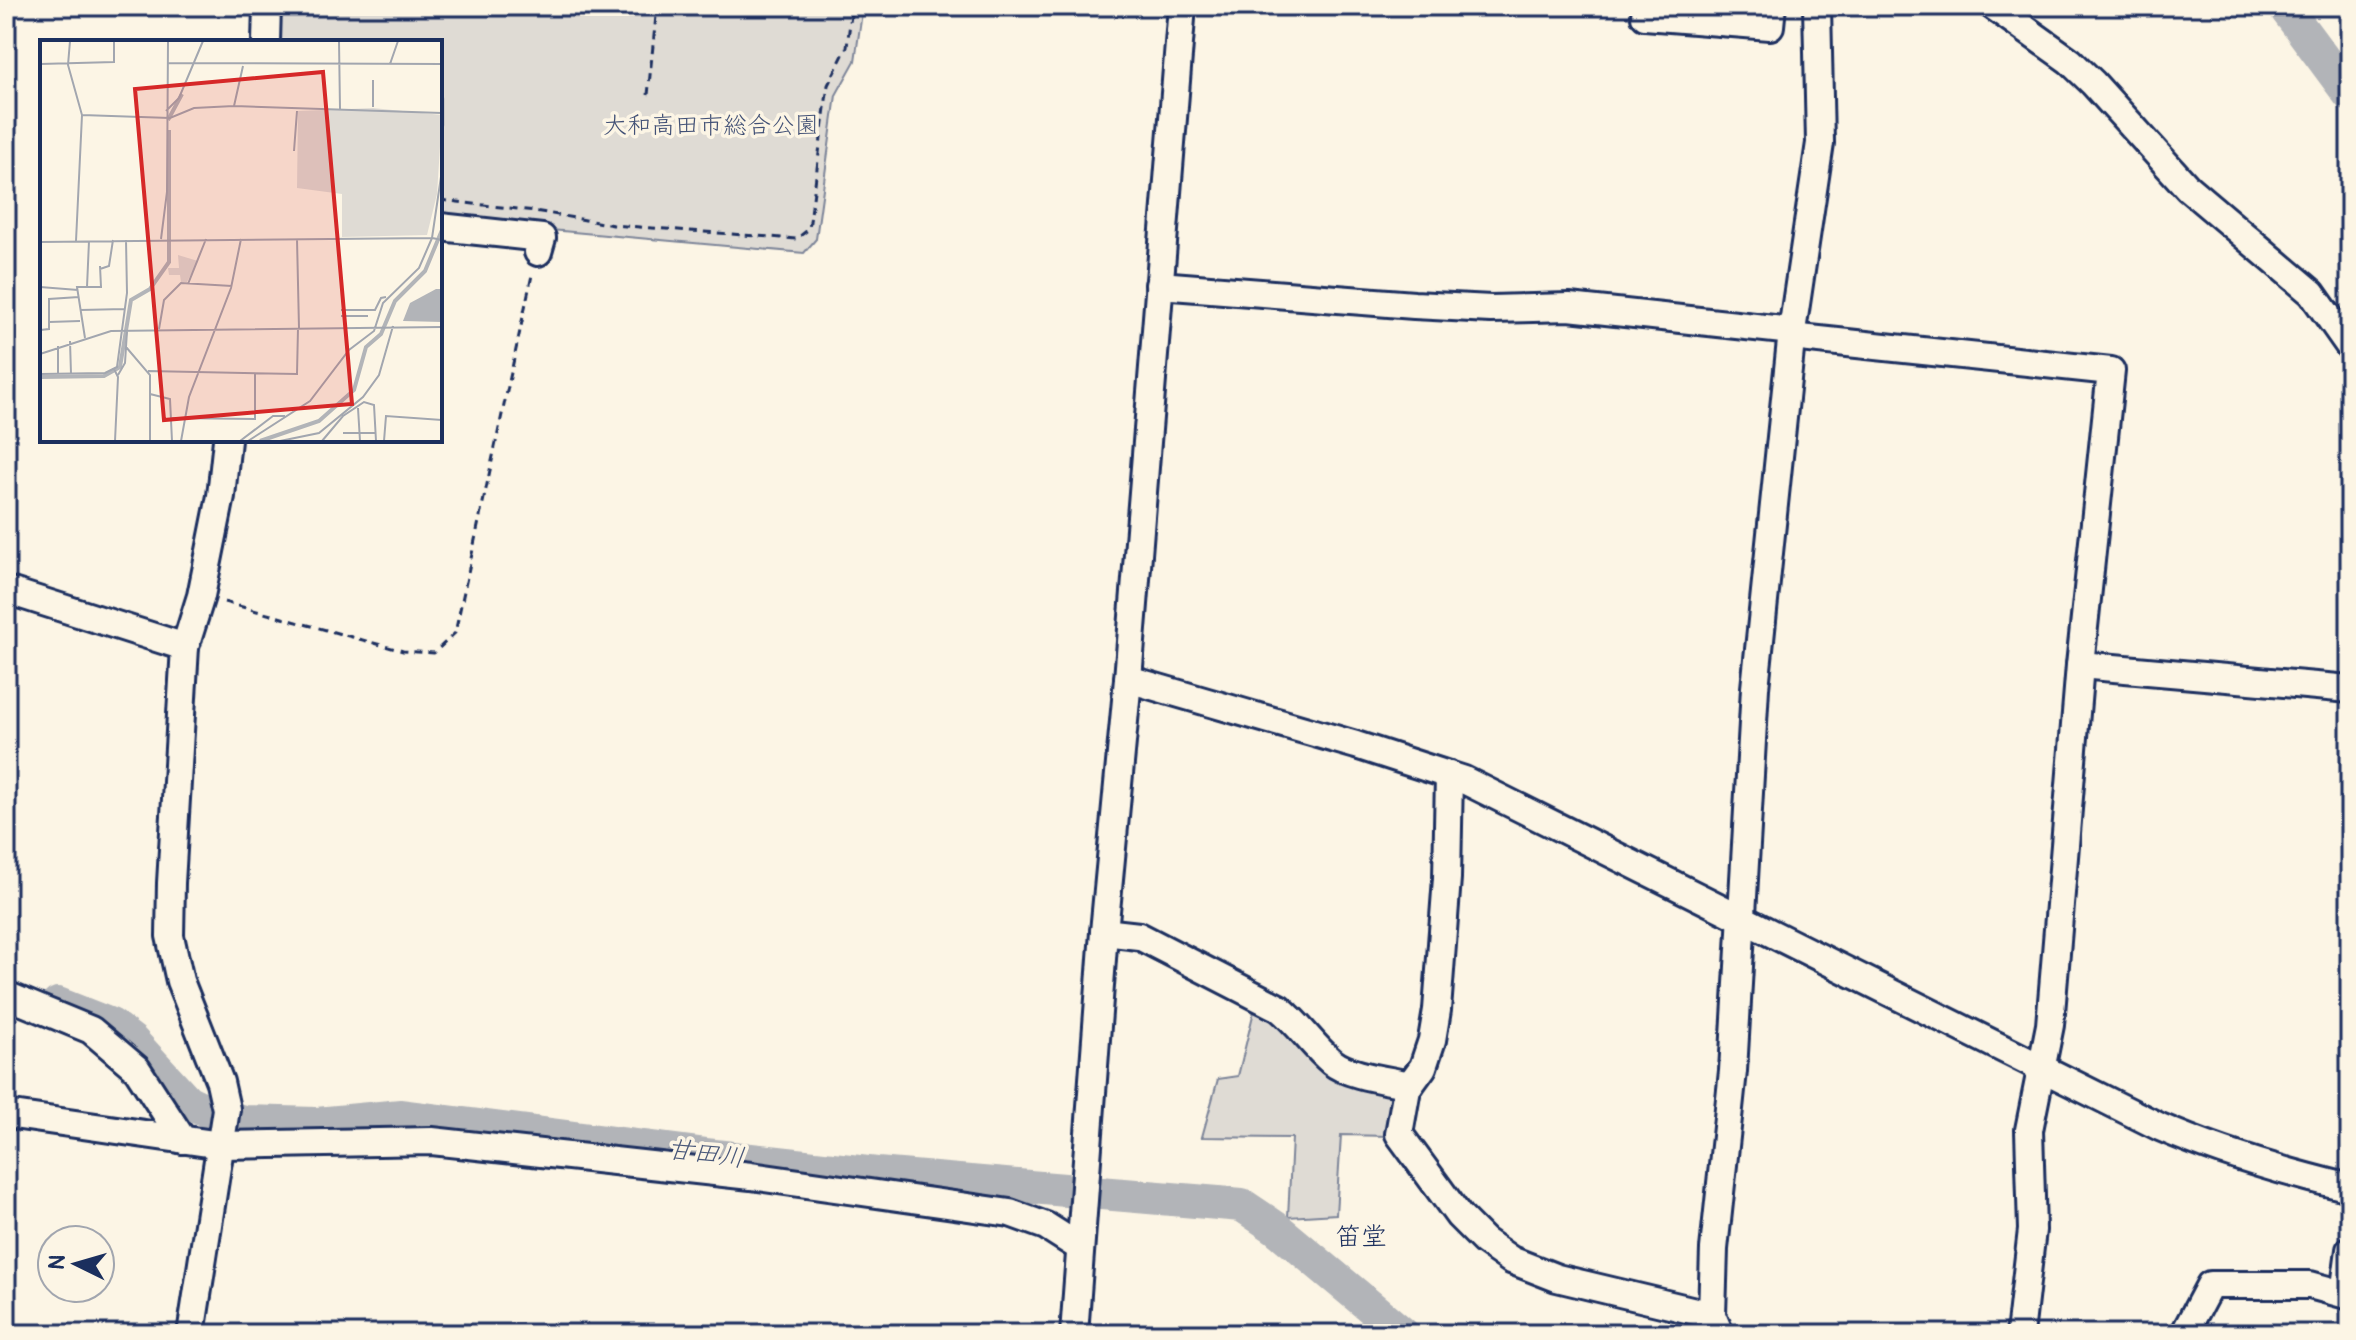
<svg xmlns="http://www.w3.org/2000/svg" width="2356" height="1340" font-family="Pangolin,'Klee One',sans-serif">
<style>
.green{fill:#dfdbd4;stroke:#7d8599;stroke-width:2}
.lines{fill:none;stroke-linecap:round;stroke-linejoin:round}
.river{stroke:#b2b4b8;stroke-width:34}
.minor-casing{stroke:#1b2f5e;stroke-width:32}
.path{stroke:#1b2f5e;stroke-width:3;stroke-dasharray:8 6;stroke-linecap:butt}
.minor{stroke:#fcf5e5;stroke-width:26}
.labels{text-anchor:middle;stroke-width:7;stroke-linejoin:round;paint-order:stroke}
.park-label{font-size:24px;fill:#425176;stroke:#fcf5e5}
.water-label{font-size:26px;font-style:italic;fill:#485779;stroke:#fcf5e5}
.neighbourhood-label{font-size:26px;fill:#1b2f5e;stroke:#fcf5e5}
.inset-river{fill:none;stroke:#b2b4b8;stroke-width:4}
.inset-road{fill:none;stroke:#a2a6af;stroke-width:2}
.view{fill:#d62828;fill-opacity:0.15;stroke:#d62828;stroke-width:4}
.inset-edge{fill:none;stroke:#1b2f5e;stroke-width:4}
</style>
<rect width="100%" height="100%" fill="#fcf5e5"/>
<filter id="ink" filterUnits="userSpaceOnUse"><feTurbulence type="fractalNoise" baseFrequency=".0125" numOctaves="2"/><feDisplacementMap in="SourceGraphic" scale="16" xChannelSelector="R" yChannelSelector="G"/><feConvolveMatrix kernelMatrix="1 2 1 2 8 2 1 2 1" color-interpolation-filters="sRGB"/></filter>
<g filter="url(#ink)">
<!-- green -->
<g class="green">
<path d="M274,6h589l-8,55 -19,34 -20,144 -12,14 -364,-33v-178h-167z"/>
<path d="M1256,1003l141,87 -7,46 -49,-1 -5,79 -48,3 4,-79 -90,-1 16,-58 20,-3z"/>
</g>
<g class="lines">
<!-- river -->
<g class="river">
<path d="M2284,6l66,89"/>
<path d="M58,1004l53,21 21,16 55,60 25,12 32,9 73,2 84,-8 306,39 170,19 365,31 34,23 127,106"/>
</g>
<!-- minor casing -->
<g class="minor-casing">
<g id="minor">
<path d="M1646,6l-1,10 125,10 2,-20"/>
<path d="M1993,6l77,55 23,22 95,105 124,105 38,54"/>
<path d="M266,42l1,-36"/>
<path d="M440,227l102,11 -4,14"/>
<path d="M1159,285l255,20 77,4 78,-2 223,24"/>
<path d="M1791,337l320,34 -31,294 -30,360 -21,105 3,100 -12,104"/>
<path d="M6,590l179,57"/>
<path d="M2080,665l270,24"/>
<path d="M1128,679l228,66 108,35 696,347c62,27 124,45 190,61"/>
<path d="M1449,775l-2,103 -10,132 -5,30 -9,27 -16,22 -8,45 60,82 25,25 27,19 46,18 155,37"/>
<path d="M1104,932l35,4 140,72c20,16 34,38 53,54 17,14 57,18 78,23"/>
<path d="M6,995l85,35 46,39 46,71"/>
<path d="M6,1114l215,31 211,-4 319,35 259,37 36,13 33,21"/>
<path d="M2344,1294l6,-44"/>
<path d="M191,1334l35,-225 -6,-27 -40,-101 -10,-45 1,-53 14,-236 16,-51 20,-100 6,-56"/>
<path d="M1074,1334l30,-402 24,-253 54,-673"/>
<path d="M1720,1334l-8,-19 2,-66 19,-178 22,-383 37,-357 28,-188 -3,-137"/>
<path d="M2184,1334l26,-49h100l40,11"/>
</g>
</g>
<!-- path -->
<g class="path">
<path d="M648,95l9,-89"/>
<path d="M440,200l95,11 78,14 183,14 13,-10 19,-144 19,-38 5,-41"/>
<path d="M224,602l179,49 31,2 21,-20 77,-358"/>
</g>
<!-- minor -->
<use href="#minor" class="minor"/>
</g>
</g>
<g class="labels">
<!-- park labels -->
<g class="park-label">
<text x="711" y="133">大和高田市総合公園</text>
</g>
<!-- water labels -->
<g class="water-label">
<text transform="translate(706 1153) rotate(7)" y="9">甘田川</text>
</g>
<!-- neighbourhood labels -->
<g class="neighbourhood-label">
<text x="1361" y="1245">笛堂</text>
</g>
</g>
<!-- overview -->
<g transform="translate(40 40)">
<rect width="402" height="402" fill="#fcf5e5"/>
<path d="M333,68l69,7 -5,79 -10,41 -85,2v-43l-45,-6 1,-77zM138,215l20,6 -11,21h-6l-1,-7h-11l-1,-7h11z" fill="#dfdbd4"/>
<path d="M396,249h6v33l-39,-1 7,-18z" fill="#b2b4b8"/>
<path class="inset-river" d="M128,80l14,-26M0,337l64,-1 16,-9 11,-67 19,-11 19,-27v-132M220,401l59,-20 35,-31 12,-43 15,-13 14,-33 30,-30 17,-41"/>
<path class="inset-road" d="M30,1l-2,24 14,50 -6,126M299,1l1,68M128,23l274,1M0,24l74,-2v-21M350,24l8,-23M333,40v27M194,66l9,-40M126,71l13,-13 24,-57M42,75l88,3 24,-10 40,-2 208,7M254,111l3,-40M121,199l6,-47 1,-151M257,199l2,89M0,202l392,-4 10,-68M60,229l9,-3 4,-26M148,244l18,-45M0,247l38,3M47,247l2,-46M40,270l45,-1M301,270h34l6,-12 5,-1M301,276h27M9,282l31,-1M119,289l5,-29 17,-17 51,3M0,290l9,-1v-30l30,-2M45,298l-8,-51h24l-1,-21M30,301l1,33M18,306v28M86,307l24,28v66M0,314l71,-23 331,-4M74,329l4,8 -3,64M108,331l149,3 1,-46M215,333v47M0,334l65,-1 12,-6 10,-74 -1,-53M78,335l7,-12 2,-32M110,354l20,5 2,42M318,368l2,33M130,378l85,1M303,393h32M141,401l8,-44 42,-109 10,-49M200,401l33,-25h12M208,401l62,-40 39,-51 25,-19 9,-28 36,-35 13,-30 10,2M240,401l39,-8 44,-36 16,-22 14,-49M282,401l21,-25 21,-14 10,3 2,36M344,401l2,-25 56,4"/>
<path class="view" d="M283,32l29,332 -188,16 -29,-331z"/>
<rect width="402" height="402" class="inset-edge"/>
</g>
<!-- margin -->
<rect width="2356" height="1340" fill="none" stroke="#fcf5e5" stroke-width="32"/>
<rect x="16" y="16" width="2324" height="1308" fill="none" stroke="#1b2f5e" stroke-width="3" filter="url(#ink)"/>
<!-- north arrow -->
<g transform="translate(76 1264) rotate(275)"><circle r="38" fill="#fcf5e5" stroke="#a2a6af" stroke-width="2"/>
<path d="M0-6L14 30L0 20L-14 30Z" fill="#1b2f5e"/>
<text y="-12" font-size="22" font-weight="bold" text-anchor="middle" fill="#1b2f5e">N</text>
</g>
</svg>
